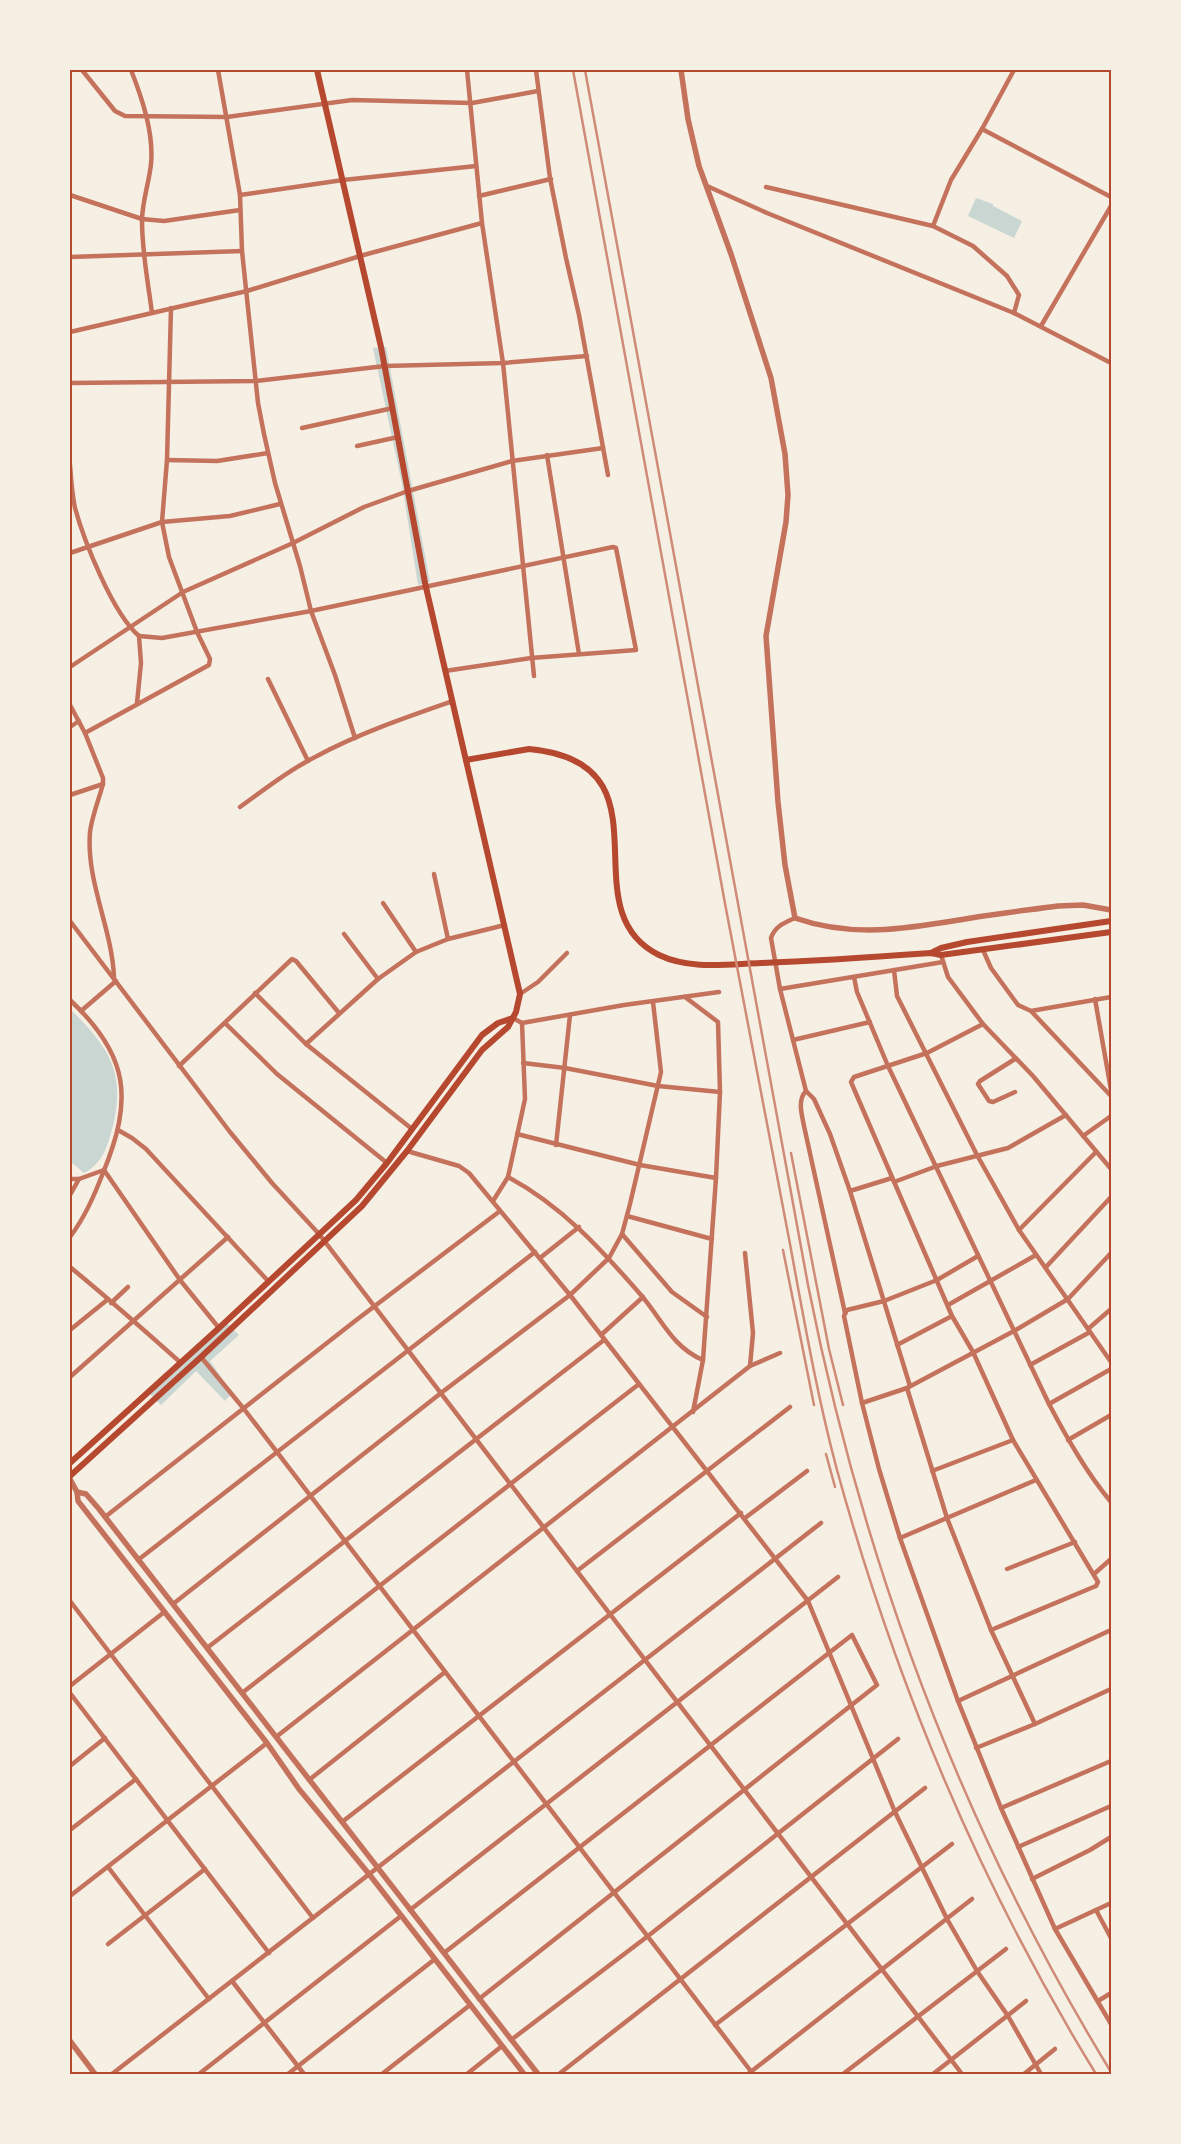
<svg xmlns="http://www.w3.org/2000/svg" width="1181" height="2144" font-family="Karla,sans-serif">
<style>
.water{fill:#c9d6d2}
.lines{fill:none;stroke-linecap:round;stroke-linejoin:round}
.minor{stroke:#c5725c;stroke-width:4.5}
.tertiary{stroke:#c5725c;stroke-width:5.5}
.secondary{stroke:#b5482f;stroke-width:6}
.rail{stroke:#cf8b77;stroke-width:2.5}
.neatline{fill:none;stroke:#b5482f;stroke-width:2}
</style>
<rect width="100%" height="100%" fill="#f6efe4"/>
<!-- water -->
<g class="water">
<path d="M976,198l17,6v2l29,15 -8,17 -46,-22z"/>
<path d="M386,347l44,235 -12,3 -16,-101 -29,-136z"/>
<path d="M70,1009c41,40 57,66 41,124 -5,17 -10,31 -27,40l-14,-12z"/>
<path d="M224,1320l15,15 -29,26 22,32 -7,8 -29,-30 -35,34 -15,-15z"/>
</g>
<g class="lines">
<!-- minor -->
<g class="minor">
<path d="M82,70l33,41 10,5 102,1 125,-17 120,3 66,-12"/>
<path d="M131,70c11,28 23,63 20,94 -2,19 -9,38 -9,57 0,31 6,61 10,92"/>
<path d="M218,70l22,125 2,56 16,152 6,31 11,49 25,83 11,45 24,64 20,63"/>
<path d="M467,70l15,153 21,140 31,313"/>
<path d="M536,70l14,108 16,80 13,57 29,160"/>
<path d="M982,129l129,68"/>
<path d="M707,186l60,27 247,100 97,50"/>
<path d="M766,187l167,39 40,20 34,30 12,19 -5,18"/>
<path d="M70,195l72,24 22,2 76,-11"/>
<path d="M240,195l103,-15 133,-14"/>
<path d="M479,196l72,-17"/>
<path d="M933,226l18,-46 31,-51 32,-59"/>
<path d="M70,257l172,-6"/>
<path d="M1041,326l70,-120"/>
<path d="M70,332l177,-41 113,-35 122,-33"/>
<path d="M70,383l186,-2 129,-15 118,-3 84,-7"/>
<path d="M302,428l91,-20"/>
<path d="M357,446l41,-9"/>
<path d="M547,455l32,199"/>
<path d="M167,460l50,1 51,-8"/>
<path d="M70,465c1,14 2,29 5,43 9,33 38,106 64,128l2,27 -4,40"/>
<path d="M70,553l92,-31 68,-6 50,-12"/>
<path d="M139,636l23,2 149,-27 302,-64 3,1 20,102 -105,8 -86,13"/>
<path d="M70,667l113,-75 110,-49 71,-36 44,-16 104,-30 91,-13"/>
<path d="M268,679l40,82"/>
<path d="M70,705l15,28 18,45v6c-4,15 -11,32 -13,48 -4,50 22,96 24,145"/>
<path d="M70,727l9,-6"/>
<path d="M85,733l124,-68 1,-6 -13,-27 -28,-75 -7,-35 5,-62 4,-152"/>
<path d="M70,795l33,-11"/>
<path d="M240,807c25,-18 49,-37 77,-51 43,-23 90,-39 136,-55"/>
<path d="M434,874l14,65"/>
<path d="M383,903l33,49"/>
<path d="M795,918c-11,5 -20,8 -24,20l9,51 26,102 8,8 16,35 20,57 60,195"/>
<path d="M70,921l160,211 42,51 47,51 643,840"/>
<path d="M344,934l34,45"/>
<path d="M983,950l8,18 27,37 13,6 80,85"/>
<path d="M941,955l7,22 35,47 50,52 78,93"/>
<path d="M894,970l3,26 80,159 42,75 92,132"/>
<path d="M854,977l3,15 31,74 161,338c18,34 37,68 62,98"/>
<path d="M780,989l163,-27"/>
<path d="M255,993l51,51 106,85"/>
<path d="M520,994l18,-12 29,-29"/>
<path d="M685,997l33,25 2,70 -4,86 -13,182 -10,52"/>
<path d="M1095,999l16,91"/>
<path d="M70,1000c60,56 63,100 33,173 -9,23 -18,44 -33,64"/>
<path d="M81,1011l35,-30"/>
<path d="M1031,1011l80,-14"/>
<path d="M513,1018l9,5 102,-18 95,-13"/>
<path d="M225,1023l52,51 110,89"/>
<path d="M983,1024l-56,29 -73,24 -3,5 101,234 21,36 40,88 85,142 -2,4 -105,44"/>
<path d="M793,1040l77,-18"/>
<path d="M306,1044l72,-65 38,-27 32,-13 57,-14"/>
<path d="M1015,1059l-35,22 -2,3 11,17 4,1 22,-10"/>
<path d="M523,1063l42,5 93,18 62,6"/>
<path d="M179,1066l113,-107 4,2 43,52"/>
<path d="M806,1091c-9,9 -4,24 -2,35l41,187"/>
<path d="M118,1130l14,8 14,11 123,133"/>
<path d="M517,1134l123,31 76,13"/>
<path d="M1083,1136l28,-20"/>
<path d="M556,1145l14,-130"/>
<path d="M407,1151l52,15 10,7 101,122 238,306 87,211 52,107 30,52 31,45 33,58"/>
<path d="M508,1177c54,29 93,72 133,118 20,23 31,52 62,65"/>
<path d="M70,1179h9l25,-9 76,110 39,48"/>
<path d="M894,1182l43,-16 71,-18 58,-33"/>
<path d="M850,1191l42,-13"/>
<path d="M70,1195l9,-16"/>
<path d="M493,1201l15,-24 17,-78 -3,-76"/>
<path d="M627,1216l85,23"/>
<path d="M1019,1230l77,-78"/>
<path d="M622,1234l50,58 35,25"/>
<path d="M745,1253l8,80 -3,33"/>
<path d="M978,1256l-41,24 -53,21 -37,9 -3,6 18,87 17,66 21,69 58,163 43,107 54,121 56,95"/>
<path d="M540,1258l39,-31"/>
<path d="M70,1267c38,31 74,63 111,96"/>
<path d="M1046,1267l65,-70"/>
<path d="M111,1303l17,-16"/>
<path d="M948,1305l88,-50"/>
<path d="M1088,1329l23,-20"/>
<path d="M70,1330l37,-30"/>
<path d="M601,1335l42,-38"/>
<path d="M897,1345l55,-29"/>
<path d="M201,1357l43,52 509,665"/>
<path d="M1030,1365l60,-33"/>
<path d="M70,1377l158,-140"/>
<path d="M907,1388l40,130 44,112 44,94"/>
<path d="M862,1403l45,-15 107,-57 54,-32 43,-46"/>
<path d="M1049,1404l62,-35"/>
<path d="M1068,1440l43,-25"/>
<path d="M932,1471l81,-31"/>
<path d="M105,1517l250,-196 145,-110"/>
<path d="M745,1518l62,-47"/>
<path d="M900,1538l136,-58"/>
<path d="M138,1560l397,-308"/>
<path d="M1007,1569l68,-27"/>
<path d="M577,1571l213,-164"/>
<path d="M1094,1574l17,-15"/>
<path d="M70,1601l243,317"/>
<path d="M173,1604l268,-211 129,-98 39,-37 13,-24 8,-30 31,-132 -8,-70"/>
<path d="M207,1648l397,-308"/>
<path d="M70,1686l93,-73"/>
<path d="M70,1693l199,260"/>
<path d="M242,1693l397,-309"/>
<path d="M958,1701l153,-71"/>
<path d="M276,1737l474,-371 30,-13"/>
<path d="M976,1748l59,-24 76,-35"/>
<path d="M70,1766l35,-28"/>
<path d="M309,1780l136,-108"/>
<path d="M1001,1808l110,-47"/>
<path d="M342,1822l399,-309"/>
<path d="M70,1830l66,-51"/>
<path d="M1018,1847l93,-41"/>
<path d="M108,1867l101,132"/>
<path d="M1032,1879l58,-29 21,-13"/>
<path d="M70,1896l197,-153"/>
<path d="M410,1910l428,-333"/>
<path d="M1096,1910l15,28"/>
<path d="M1055,1929l56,-26"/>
<path d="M108,1944l97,-75"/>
<path d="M444,1953l408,-318 25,50 -398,314"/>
<path d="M232,1981l72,93"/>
<path d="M1098,2001l13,-8"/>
<path d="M715,2025l237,-181"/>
<path d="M511,2040l137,-104 250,-197"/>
<path d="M112,2074l709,-551"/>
<path d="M199,2074l202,-158"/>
<path d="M288,2074l147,-115"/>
<path d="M382,2074l88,-69"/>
<path d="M467,2074l35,-28"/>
<path d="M559,2074l366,-286"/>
<path d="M748,2074l224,-175"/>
<path d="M843,2074l163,-125"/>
<path d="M933,2074l93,-73"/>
<path d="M1024,2074l31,-25"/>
</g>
<!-- tertiary -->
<g class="tertiary">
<path d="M681,70l7,49 11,47 32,88 40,124 14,76 3,41 -2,27 -20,114 12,166 7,63 10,53c60,21 115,10 176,0 29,-5 58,-8 87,-12l25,-1 28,5"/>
<path d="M70,1479l7,13 1,9 189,242 32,46 70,85 155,200"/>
<path d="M77,1492l9,2 13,15 439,565"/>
<path d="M70,2041l25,33"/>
</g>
<!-- secondary -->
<g class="secondary">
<path d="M466,760l63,-11c149,14 36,160 130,206 31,15 69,9 102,8 56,-2 114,-6 170,-10l10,2 170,-23"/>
<path d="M931,953l10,-5 26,-6 144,-21"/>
<path d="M70,1463l149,-135 137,-128 31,-37 95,-128 16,-12 15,-5"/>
<path d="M70,1476l131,-119 161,-151 45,-55 75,-101 26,-23 8,-15 4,-18 -95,-411 -44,-236 -64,-277"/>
</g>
<!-- rail -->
<g class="rail">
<path d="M573,70c55,302 108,605 166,907 17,89 34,178 51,267 14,76 27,151 47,226 58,211 144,417 259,604"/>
<path d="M585,70l223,1215c55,278 155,545 303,787"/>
<path d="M791,1153l38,196 14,56"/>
<path d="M783,1250l31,155"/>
<path d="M826,1454l9,33"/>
</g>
</g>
<!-- border -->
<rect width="1181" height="2144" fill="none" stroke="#f6efe4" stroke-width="142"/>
<rect x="71" y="71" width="1039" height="2002" class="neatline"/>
</svg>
